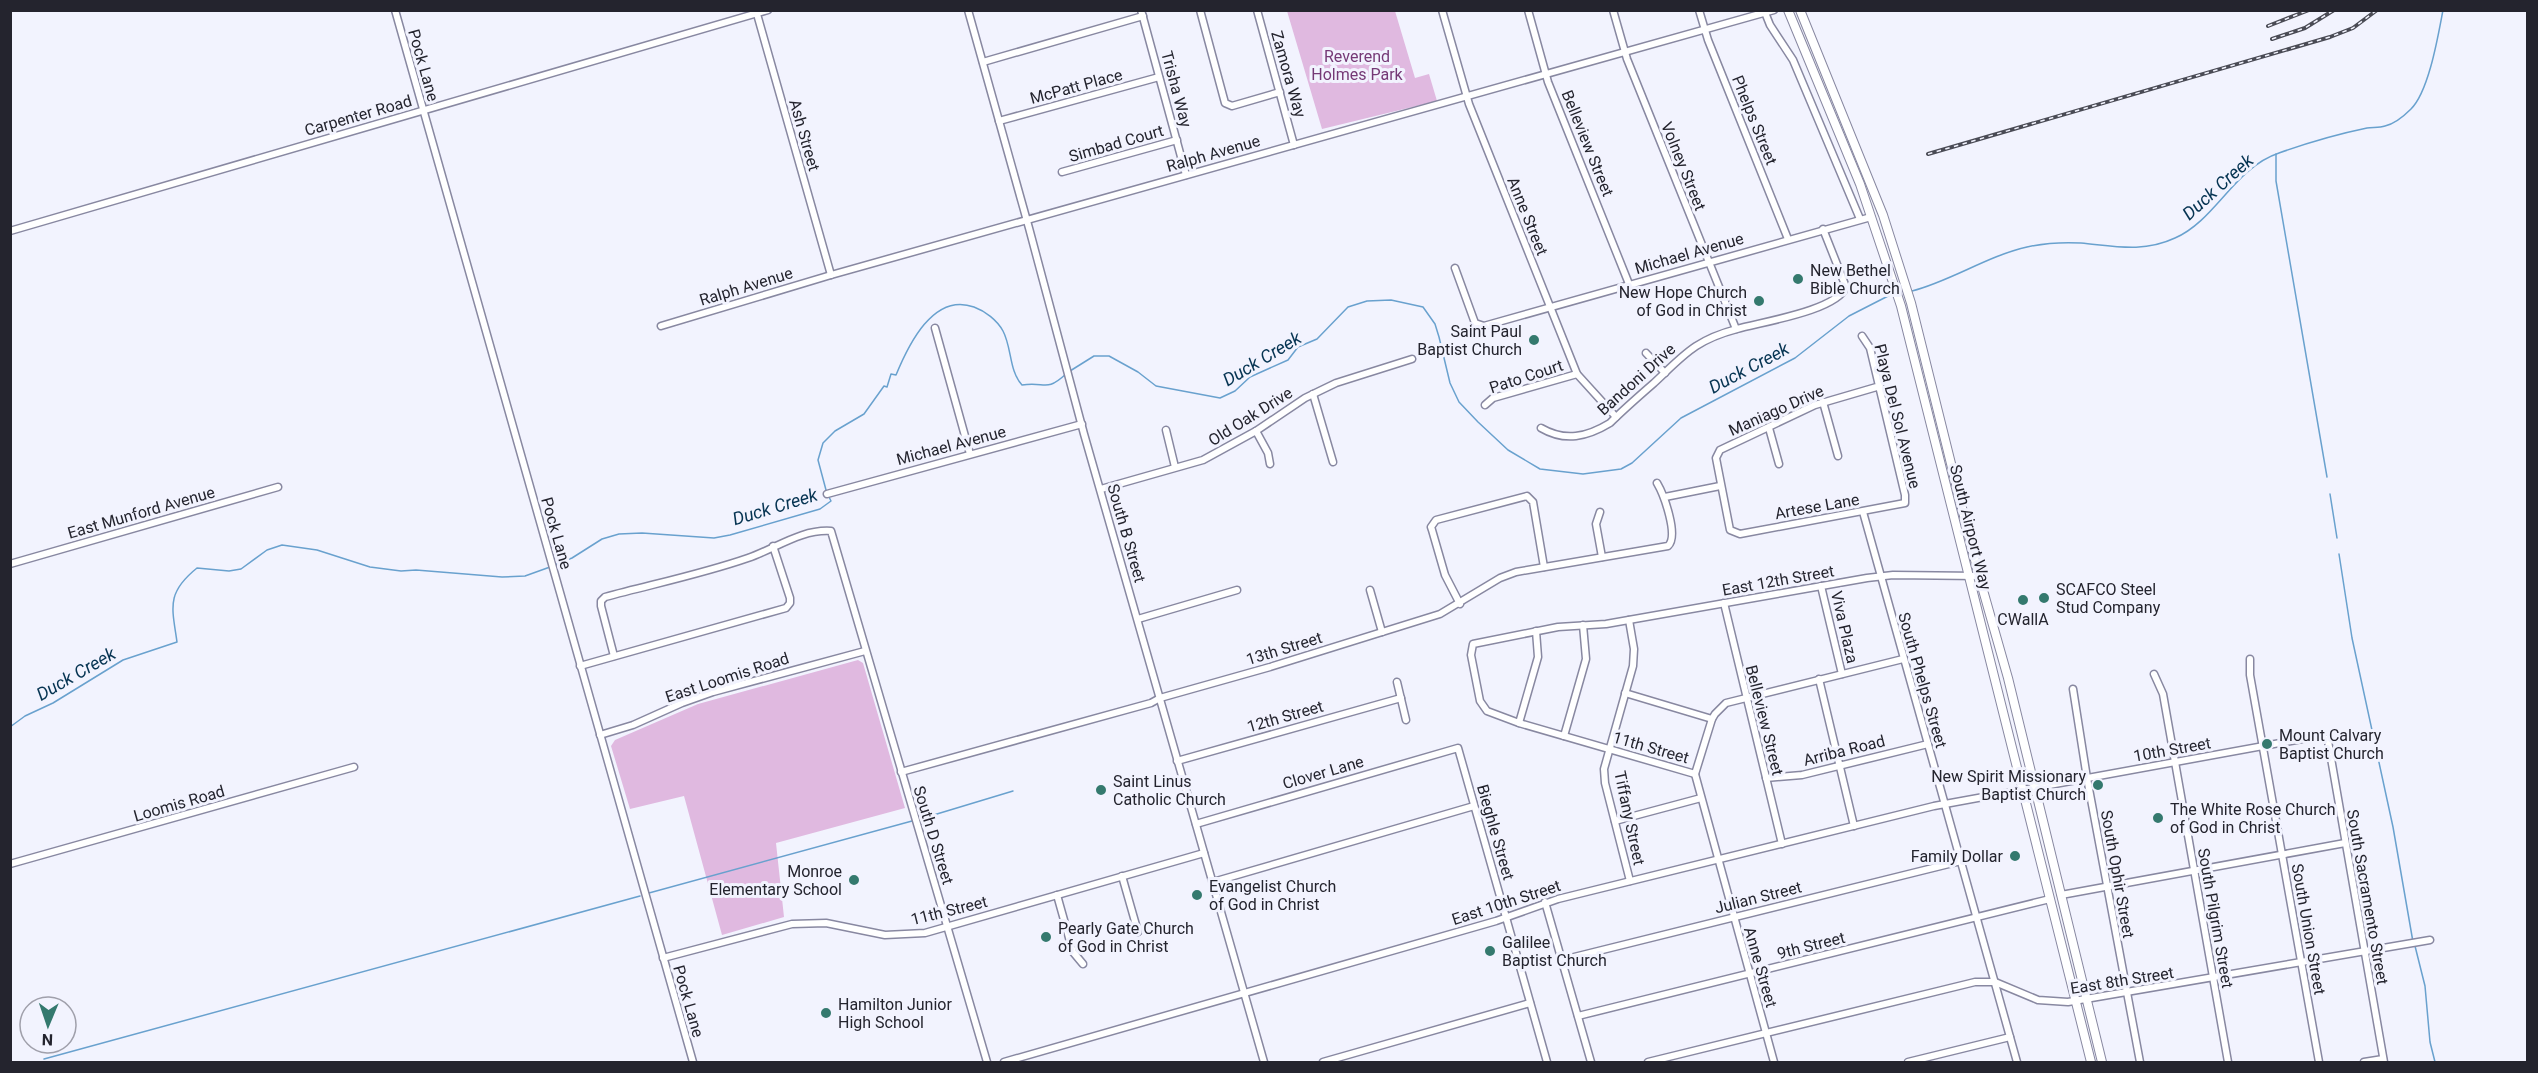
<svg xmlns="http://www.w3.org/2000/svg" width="2538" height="1073" font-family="Roboto,sans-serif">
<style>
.green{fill:#e0b9e0}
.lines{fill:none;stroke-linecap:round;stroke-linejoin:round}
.stream{stroke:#69a1ce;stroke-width:1.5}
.minor-casing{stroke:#8888a1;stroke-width:9}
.major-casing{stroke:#8888a1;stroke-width:10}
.minor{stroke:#fff;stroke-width:6}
.major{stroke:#fff;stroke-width:8}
.rail-casing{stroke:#4a4b55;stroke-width:4}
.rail{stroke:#f2f3fe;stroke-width:1.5;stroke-dasharray:4.5;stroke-linecap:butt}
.poi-dot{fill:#34796e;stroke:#f2f3fe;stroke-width:2}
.labels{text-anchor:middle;stroke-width:6;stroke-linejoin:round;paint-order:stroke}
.park-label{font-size:16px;fill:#753976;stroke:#f2f3fe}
.street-label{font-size:16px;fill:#24242e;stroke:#f2f3fe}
.poi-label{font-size:16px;fill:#24242e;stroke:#f2f3fe;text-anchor:start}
.water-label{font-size:18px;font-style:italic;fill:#063452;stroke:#f2f3fe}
</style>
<rect width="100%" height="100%" fill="#f2f3fe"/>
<!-- green -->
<g class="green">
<path d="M1287,11h108l20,67 14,-4 8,27 -115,28z"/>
<path d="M858,660l5,3 42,145 -129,35 8,74 -62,18 -38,-139 -54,13 -19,-63 4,-6 83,-36z"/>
</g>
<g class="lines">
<!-- stream -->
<g class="stream">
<path d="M2276,154v27l51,296"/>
<path d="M1912,291c39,-10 75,-35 115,-44 18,-4 36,-5 54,-4 33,3 62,10 94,-5 41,-18 59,-70 104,-85 28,-10 59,-19 88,-25 5,-1 12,0 18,-2 9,-2 19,-10 26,-17 18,-18 27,-73 32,-99"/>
<path d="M1070,371l24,-15h15l29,16 18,14 64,12 15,-7 15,-14 38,-17 10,-13 19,-8 31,-32 19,-6 24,-1 32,7 12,17 4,13 11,46 9,19 19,20 30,28 32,19 43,5 38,-5 11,-6 49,-45 114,-60 54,-42 43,-22"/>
<path d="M826,490l-8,-30 5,-17 12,-12 29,-17 20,-28 3,1 4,-13 5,1c12,-29 37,-83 78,-68 11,4 23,13 29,24 9,17 6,40 19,54 24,-4 23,8 44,-11"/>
<path d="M2330,494l7,44"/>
<path d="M2339,554l13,84 41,189 20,115"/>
<path d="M554,565l18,-7 30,-19 17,-5 23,-1 72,5 16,-3 90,-26 11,-8 -3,-6"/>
<path d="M10,727l15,-11 28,-13 70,-43 54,-18c-5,-35 -11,-49 20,-74l32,3 12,-2 26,-19 15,-5 35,5 53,17 31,4 15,-1 86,7 23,-1 25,-9"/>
<path d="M917,820l96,-29"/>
<path d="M649,893l263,-72"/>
<path d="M2415,946l10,40 5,56 5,20"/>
<path d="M44,1059l596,-163"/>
</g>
<!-- minor casing -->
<g class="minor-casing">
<g id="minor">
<path d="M395,10l298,1052"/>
<path d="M968,10l61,218 55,206 180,628"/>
<path d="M1141,10l45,165"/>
<path d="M1200,10l25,93 7,3 48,-14"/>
<path d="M1257,10l37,135"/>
<path d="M1442,10l27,94 108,270 39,43"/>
<path d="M1528,10l20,72 81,202"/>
<path d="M1613,10l14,49 109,270"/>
<path d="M1699,10l9,30 80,199"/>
<path d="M1764,10l6,15 23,35 67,159"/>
<path d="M757,14l74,261"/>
<path d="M983,62l160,-46"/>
<path d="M999,121l160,-44"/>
<path d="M1062,172l115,-32"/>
<path d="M10,231l758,-221"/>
<path d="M1455,268l20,55 9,3 387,-109"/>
<path d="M661,326l170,-51 943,-265"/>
<path d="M935,328l35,126"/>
<path d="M1862,336l8,12 35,147v8l-165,31 -10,-4 -14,-72 4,-8 95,-45 65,-19"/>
<path d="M1646,353l19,20"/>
<path d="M1313,394l20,68"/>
<path d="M1823,402l15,54"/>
<path d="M1485,405l8,-7 84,-24"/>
<path d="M1541,428c24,14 46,9 69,-5 14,-14 29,-27 44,-40 30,-28 41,-43 83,-54 24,-7 99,-18 109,-42l-23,-58"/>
<path d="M1769,428l10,36"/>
<path d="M1166,430l9,37"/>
<path d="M1256,431l12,22 2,11"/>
<path d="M1101,489l102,-29 53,-29 49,-33 31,-15 76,-24"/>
<path d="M827,494l255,-70"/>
<path d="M1665,497l55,-11"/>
<path d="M1600,512l-4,12 6,33"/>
<path d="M1863,512l154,550"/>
<path d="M10,564l268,-77"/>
<path d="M1821,586l21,88"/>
<path d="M1370,590l12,42"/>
<path d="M1724,603l58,241"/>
<path d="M1460,604l-15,-29 -13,-45 -1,-3 5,-7 91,-24 6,6 11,65"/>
<path d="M1138,619l99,-29"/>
<path d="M1629,620l5,29 -1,17 -29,103 1,14 25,98"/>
<path d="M614,656l-13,-50v-5l4,-4c48,-13 97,-23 143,-39 27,-9 53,-29 83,-27l156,531"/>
<path d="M2250,659v16l69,387"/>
<path d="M580,666l206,-58 4,-5v-5l-17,-52"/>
<path d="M2154,674l9,20 65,368"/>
<path d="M1819,679l35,147"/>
<path d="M1397,682l9,38"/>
<path d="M2073,689l14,89 53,284"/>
<path d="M1625,693l87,26"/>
<path d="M1519,723l19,-66 -2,-26"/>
<path d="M600,735l33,-10 49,-22 31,-11 152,-41"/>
<path d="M1564,736l22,-77 -3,-34"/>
<path d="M1177,761l224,-63"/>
<path d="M901,772l250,-69 9,-5 110,-31 170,-53 60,-36 16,-6 152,-26c11,-10 -4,-51 -11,-63"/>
<path d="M1695,774l-176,-51 -32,-12 -7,-10 -9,-46 2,-11 85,-17 48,-3 261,-46 26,-3 86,1"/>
<path d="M1695,774l79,288"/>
<path d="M1695,774l17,-55 3,-5 11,-11 177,-44"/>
<path d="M1766,778l36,-3 126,-31"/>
<path d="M1615,821l86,-23"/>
<path d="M1196,824l262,-76 89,314"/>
<path d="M10,864l344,-97"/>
<path d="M1122,876l16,56"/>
<path d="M1213,882l261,-76"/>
<path d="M1057,895l16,57 10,12"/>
<path d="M2061,895l284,-52"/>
<path d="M1545,902l46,160"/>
<path d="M663,958l129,-34 34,-1 59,12 40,-2 279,-80"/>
<path d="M1562,960l399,-99"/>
<path d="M1578,1016l472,-117"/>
<path d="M1004,1062l492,-141 62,-22 376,-93 384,-70 6,1 4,4 56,321"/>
<path d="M1323,1062l207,-59"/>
<path d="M1648,1062l327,-80h20l43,18 30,2 362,-62"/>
<path d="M1908,1062l102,-25"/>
<path d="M2364,1062l19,-3"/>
</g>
</g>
<!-- major casing -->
<g class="major-casing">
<g id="major">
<path d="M1788,10l72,174 41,122 190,756"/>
<path d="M1800,10l83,205 28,88 68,273 29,102 94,384"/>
</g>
</g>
<!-- minor -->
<use href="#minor" class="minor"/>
<!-- major -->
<use href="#major" class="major"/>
<!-- rail casing -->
<g class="rail-casing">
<g id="rail">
<path d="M2268,26l41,-16"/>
<path d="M2272,39l33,-11 29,-18"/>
<path d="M1928,154l402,-117 23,-9 24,-18"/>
</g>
</g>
<!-- rail -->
<use href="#rail" class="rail"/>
</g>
<!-- markers -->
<g class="poi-dot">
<circle cx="1798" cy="279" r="6"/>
<circle cx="1759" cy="301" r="6"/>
<circle cx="1534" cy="340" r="6"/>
<circle cx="2044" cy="598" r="6"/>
<circle cx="2023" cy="600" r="6"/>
<circle cx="2267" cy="744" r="6"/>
<circle cx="2098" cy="785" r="6"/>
<circle cx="1101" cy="790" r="6"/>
<circle cx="2158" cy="818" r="6"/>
<circle cx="2015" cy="856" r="6"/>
<circle cx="854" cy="880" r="6"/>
<circle cx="1197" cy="895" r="6"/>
<circle cx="1046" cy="937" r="6"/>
<circle cx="1490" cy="951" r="6"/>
<circle cx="826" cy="1013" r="6"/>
</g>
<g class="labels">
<!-- park labels -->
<g class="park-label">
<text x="1357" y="62">Reverend<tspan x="1357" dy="18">Holmes Park</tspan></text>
</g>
<!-- street labels -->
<g class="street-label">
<text transform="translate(424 65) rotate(74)" y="6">Pock Lane</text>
<text transform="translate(1289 74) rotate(74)" y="6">Zamora Way</text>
<text transform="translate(1076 86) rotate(-15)" y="6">McPatt Place</text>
<text transform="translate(1177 89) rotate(75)" y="6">Trisha Way</text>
<text transform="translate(358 115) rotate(-16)" y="6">Carpenter Road</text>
<text transform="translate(1755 120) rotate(68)" y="6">Phelps Street</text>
<text transform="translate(805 135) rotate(74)" y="6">Ash Street</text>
<text transform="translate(1116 143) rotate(-16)" y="6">Simbad Court</text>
<text transform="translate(1588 143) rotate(68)" y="6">Belleview Street</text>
<text transform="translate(1213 153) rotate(-16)" y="6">Ralph Avenue</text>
<text transform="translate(1684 166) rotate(68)" y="6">Volney Street</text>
<text transform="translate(1528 216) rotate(68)" y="6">Anne Street</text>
<text transform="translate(1689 253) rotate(-16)" y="6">Michael Avenue</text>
<text transform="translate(746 286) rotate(-17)" y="6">Ralph Avenue</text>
<text transform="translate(1526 376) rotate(-18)" y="6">Pato Court</text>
<text transform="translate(1636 379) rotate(-42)" y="6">Bandoni Drive</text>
<text transform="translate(1776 410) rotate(-24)" y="6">Maniago Drive</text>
<text transform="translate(1250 416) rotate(-32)" y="6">Old Oak Drive</text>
<text transform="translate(1898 416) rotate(76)" y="6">Playa Del Sol Avenue</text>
<text transform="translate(951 445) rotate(-15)" y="6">Michael Avenue</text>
<text transform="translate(1817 506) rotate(-10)" y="6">Artese Lane</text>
<text transform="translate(141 512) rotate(-16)" y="6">East Munford Avenue</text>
<text transform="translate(1971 527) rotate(76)" y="6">South Airport Way</text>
<text transform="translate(557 533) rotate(74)" y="6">Pock Lane</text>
<text transform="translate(1127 533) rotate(74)" y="6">South B Street</text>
<text transform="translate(1778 580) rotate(-10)" y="6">East 12th Street</text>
<text transform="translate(1845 627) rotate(77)" y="6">Viva Plaza</text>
<text transform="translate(1284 648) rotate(-17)" y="6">13th Street</text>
<text transform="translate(727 677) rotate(-18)" y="6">East Loomis Road</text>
<text transform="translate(1923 680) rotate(74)" y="6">South Phelps Street</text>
<text transform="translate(1285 716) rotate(-16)" y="6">12th Street</text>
<text transform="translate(1765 720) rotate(76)" y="6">Belleview Street</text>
<text transform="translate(1651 747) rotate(16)" y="6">11th Street</text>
<text transform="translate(2172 749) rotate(-10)" y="6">10th Street</text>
<text transform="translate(1844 750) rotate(-14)" y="6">Arriba Road</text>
<text transform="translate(1323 772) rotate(-16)" y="6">Clover Lane</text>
<text transform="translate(179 803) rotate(-16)" y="6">Loomis Road</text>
<text transform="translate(1630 818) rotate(78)" y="6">Tiffany Street</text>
<text transform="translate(1496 832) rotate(74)" y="6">Bieghle Street</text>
<text transform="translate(934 835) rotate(73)" y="6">South D Street</text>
<text transform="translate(2118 874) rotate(80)" y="6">South Ophir Street</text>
<text transform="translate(1758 897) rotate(-14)" y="6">Julian Street</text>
<text transform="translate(2368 897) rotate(80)" y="6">South Sacramento Street</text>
<text transform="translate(1506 902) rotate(-18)" y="6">East 10th Street</text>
<text transform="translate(949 910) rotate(-14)" y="6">11th Street</text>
<text transform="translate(2216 918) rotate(80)" y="6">South Pilgrim Street</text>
<text transform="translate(2309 929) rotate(80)" y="6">South Union Street</text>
<text transform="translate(1811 945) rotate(-14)" y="6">9th Street</text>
<text transform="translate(1761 967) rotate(74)" y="6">Anne Street</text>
<text transform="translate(2122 980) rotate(-9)" y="6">East 8th Street</text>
<text transform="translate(689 1001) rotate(74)" y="6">Pock Lane</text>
</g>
<!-- poi labels -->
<g class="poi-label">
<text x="1810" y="276">New Bethel<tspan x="1810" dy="18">Bible Church</tspan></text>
<text x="1747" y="298" text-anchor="end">New Hope Church<tspan x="1747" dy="18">of God in Christ</tspan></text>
<text x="1522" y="337" text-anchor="end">Saint Paul<tspan x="1522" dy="18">Baptist Church</tspan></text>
<text x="2056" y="595">SCAFCO Steel<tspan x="2056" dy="18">Stud Company</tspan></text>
<text x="2023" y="625" text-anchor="middle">CWallA</text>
<text x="2279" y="741">Mount Calvary<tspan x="2279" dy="18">Baptist Church</tspan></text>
<text x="2086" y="782" text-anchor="end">New Spirit Missionary<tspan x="2086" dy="18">Baptist Church</tspan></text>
<text x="1113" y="787">Saint Linus<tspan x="1113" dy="18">Catholic Church</tspan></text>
<text x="2170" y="815">The White Rose Church<tspan x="2170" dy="18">of God in Christ</tspan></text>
<text x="2003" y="862" text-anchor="end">Family Dollar</text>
<text x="842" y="877" text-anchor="end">Monroe<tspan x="842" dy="18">Elementary School</tspan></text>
<text x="1209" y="892">Evangelist Church<tspan x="1209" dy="18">of God in Christ</tspan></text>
<text x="1058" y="934">Pearly Gate Church<tspan x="1058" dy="18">of God in Christ</tspan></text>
<text x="1502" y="948">Galilee<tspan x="1502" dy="18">Baptist Church</tspan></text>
<text x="838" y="1010">Hamilton Junior<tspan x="838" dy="18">High School</tspan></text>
</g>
<!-- water labels -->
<g class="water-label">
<text transform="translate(2218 187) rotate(-42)" y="6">Duck Creek</text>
<text transform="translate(1262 359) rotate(-31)" y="6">Duck Creek</text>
<text transform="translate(1749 368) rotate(-28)" y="6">Duck Creek</text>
<text transform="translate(775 507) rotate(-17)" y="6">Duck Creek</text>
<text transform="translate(76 674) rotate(-30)" y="6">Duck Creek</text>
</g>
</g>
<!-- border -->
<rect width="2538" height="1073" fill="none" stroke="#24242e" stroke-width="24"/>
<!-- north arrow -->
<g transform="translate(48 1025) rotate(182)"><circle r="28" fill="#f2f3fe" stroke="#a0a0ab" stroke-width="1.5"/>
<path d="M0-4.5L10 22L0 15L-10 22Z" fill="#34796e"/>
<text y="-9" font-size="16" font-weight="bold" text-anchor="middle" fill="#24242e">N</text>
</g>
</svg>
